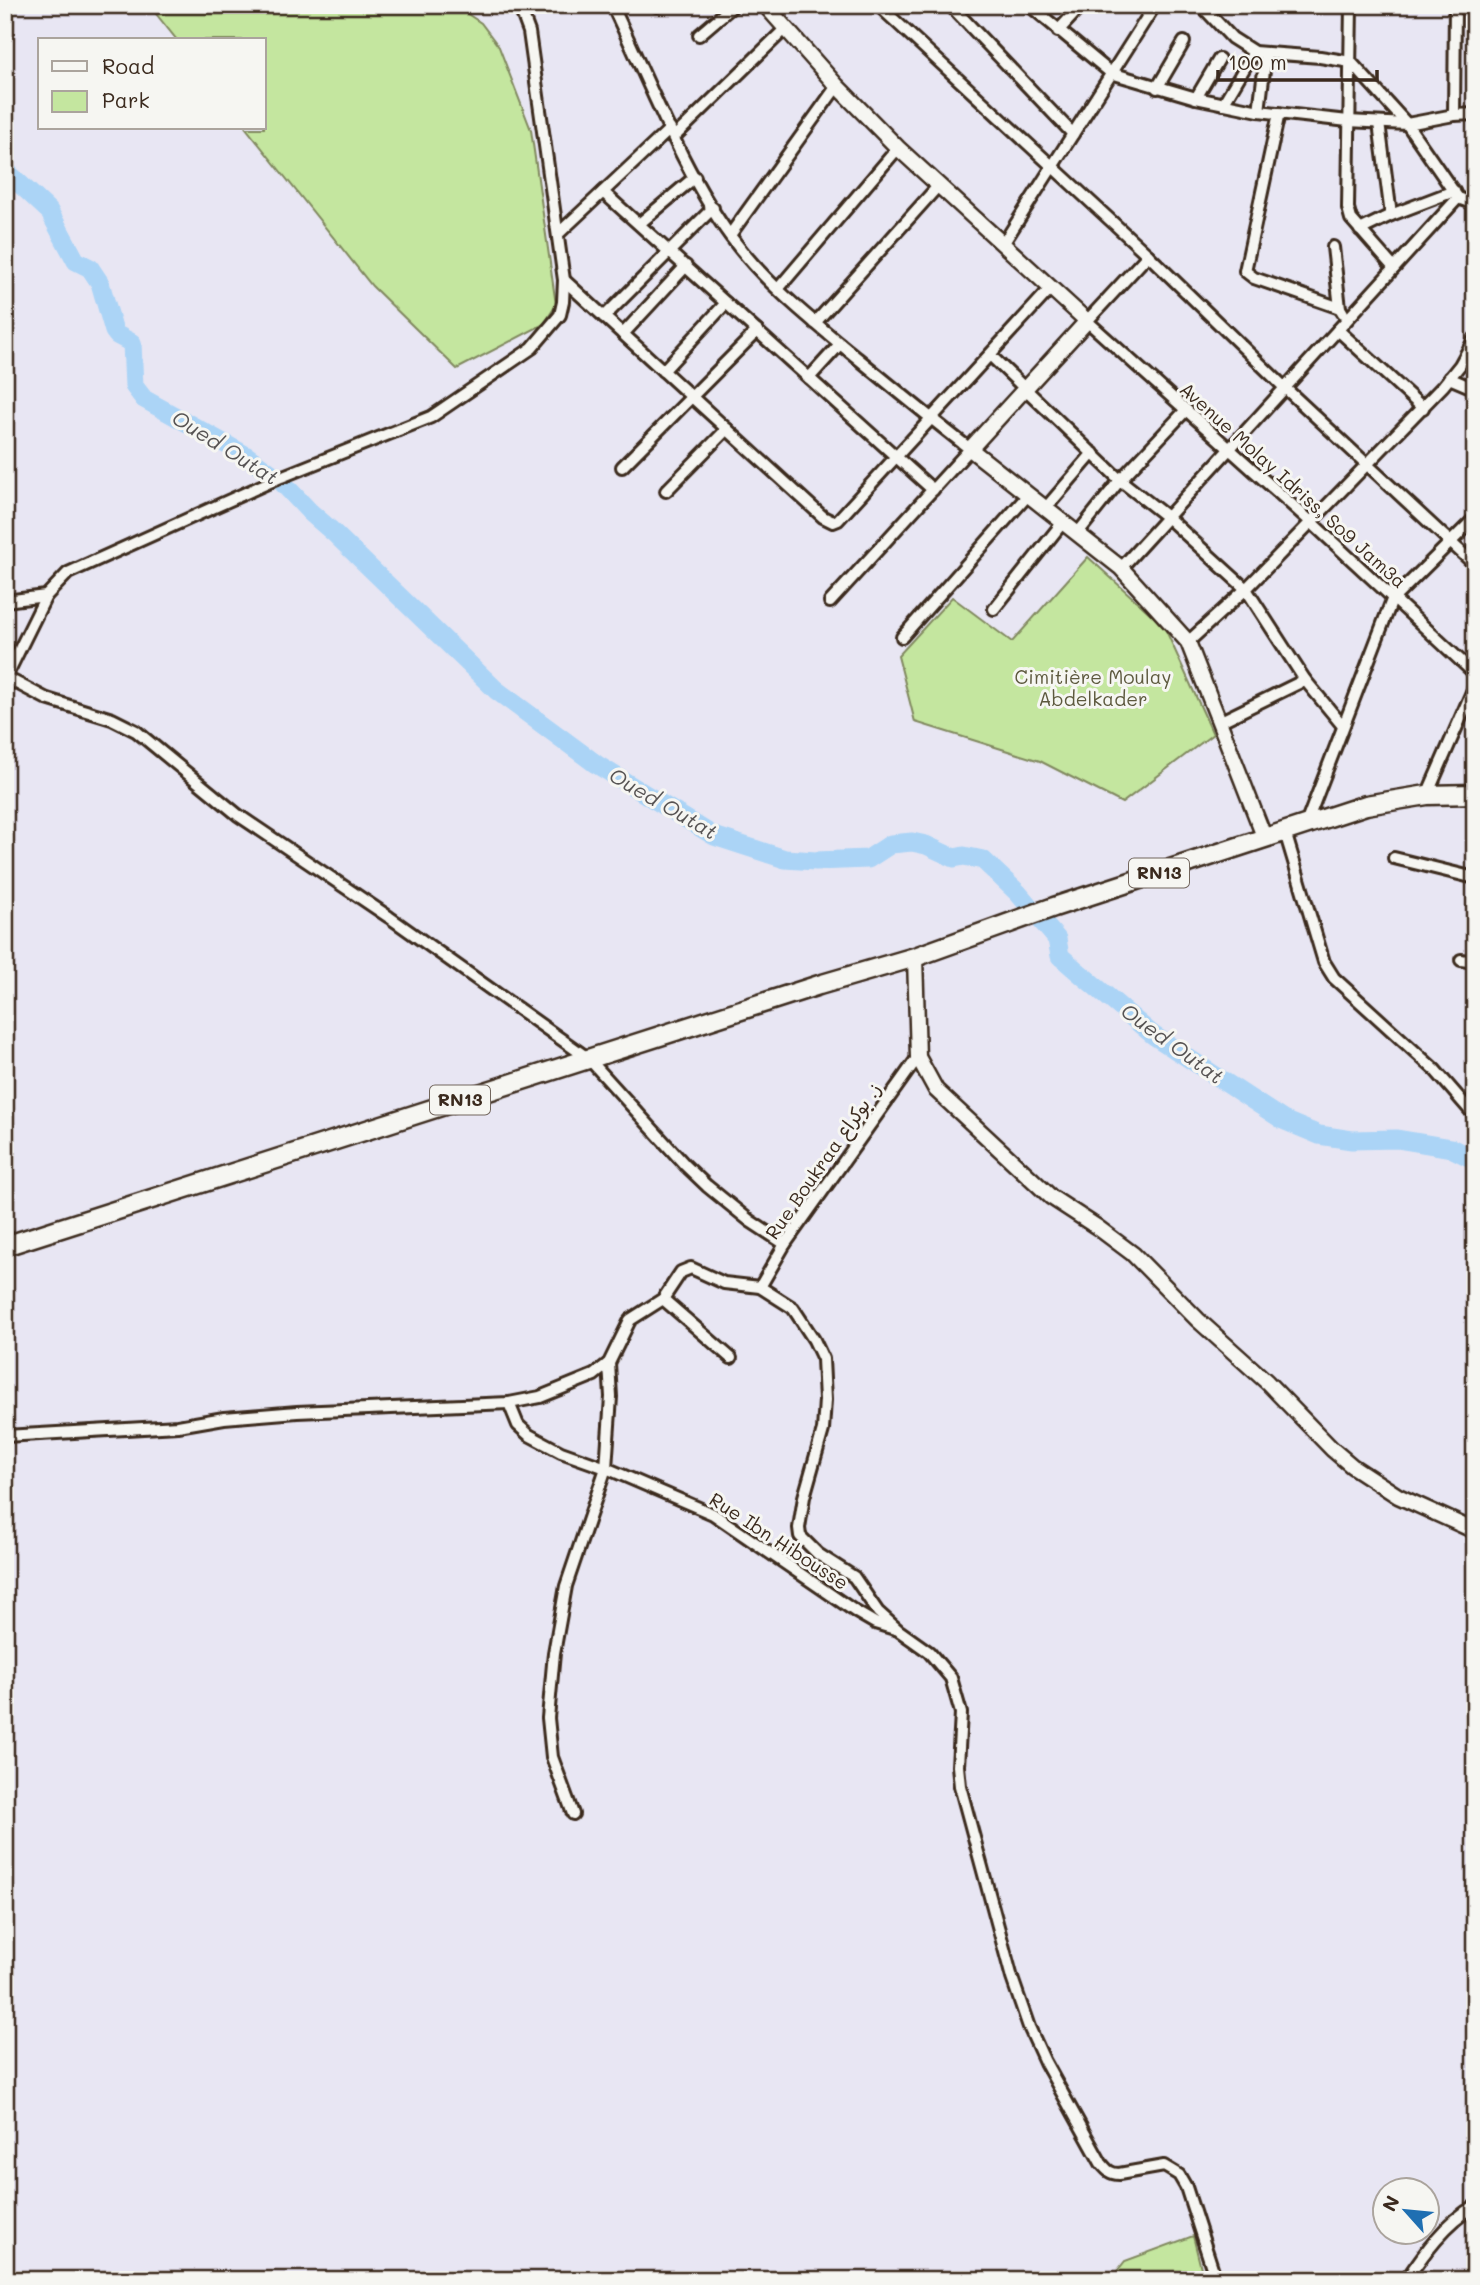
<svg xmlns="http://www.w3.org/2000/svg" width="1480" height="2285" font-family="Mali,'Playpen Sans Arabic',sans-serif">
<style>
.green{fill:#c4e69f;stroke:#80885e;stroke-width:2}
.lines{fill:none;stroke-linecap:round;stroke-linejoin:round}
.river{stroke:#abd4f6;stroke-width:19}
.minor-casing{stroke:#3b2a1e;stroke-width:16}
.tertiary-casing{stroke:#3b2a1e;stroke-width:19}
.primary-casing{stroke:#3b2a1e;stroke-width:23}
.minor{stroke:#f6f6f2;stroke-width:10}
.tertiary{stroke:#f6f6f2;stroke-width:14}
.primary{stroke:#f6f6f2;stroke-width:18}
.labels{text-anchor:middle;stroke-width:6;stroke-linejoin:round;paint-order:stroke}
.shield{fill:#f6f6f2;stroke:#73675e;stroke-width:2}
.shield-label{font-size:18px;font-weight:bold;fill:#3b2a1e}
.street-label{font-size:19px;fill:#3b2a1e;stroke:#f6f6f2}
.park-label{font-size:19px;fill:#5d593e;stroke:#f6f6f2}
.water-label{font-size:21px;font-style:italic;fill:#575454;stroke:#f6f6f2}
</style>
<rect width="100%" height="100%" fill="#e8e6f3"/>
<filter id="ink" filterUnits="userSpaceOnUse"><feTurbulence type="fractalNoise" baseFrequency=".0143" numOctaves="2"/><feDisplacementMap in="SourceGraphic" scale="14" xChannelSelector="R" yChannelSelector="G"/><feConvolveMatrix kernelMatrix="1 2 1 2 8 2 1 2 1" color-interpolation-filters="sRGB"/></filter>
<g filter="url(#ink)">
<!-- green -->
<g class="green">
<path d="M149,5h305l27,18 18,24 32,83 25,175 -12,19 -87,45 -85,-83 -126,-158h18v-88h-87z"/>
<path d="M1088,557l76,69 49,108 -91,69 -82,-42 -125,-39 -17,-66 54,-59 60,45z"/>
<path d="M1193,2236l11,44h-94l15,-19z"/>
</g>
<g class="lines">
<!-- river -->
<path class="river" d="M5,170l44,41 27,50 14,7 10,15 14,48 3,4 15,8 2,43 10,13 103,57 31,22 32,34 23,20 163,158 100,74 118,72 71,23 31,2 52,-2 23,-15 21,-2 14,3 28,13 10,-2 19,4 35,33 39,46 3,17 16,14 77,65 130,85 36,15 33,5 45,-1 54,9 24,12"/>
<!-- minor casing -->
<g class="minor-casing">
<g id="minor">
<path d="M612,5c36,74 71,167 119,232 33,45 77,80 119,115 40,33 79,65 120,97l-140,153"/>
<path d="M878,5l270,250 137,133 190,177"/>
<path d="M950,5l123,129"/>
<path d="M1029,5l82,68 85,25 63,13 89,10 59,3 47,-9 21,-1"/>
<path d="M1201,5l31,33 22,14 66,5 31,5 56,62 51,74 17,6"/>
<path d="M1351,5l-3,203 3,11 43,49"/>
<path d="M657,6l1,-1"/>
<path d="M1058,31l24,-26"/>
<path d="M699,35l35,-30"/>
<path d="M1157,88l27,-46"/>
<path d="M1196,98l23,-39"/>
<path d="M1223,104l31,-52"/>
<path d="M1259,111l7,-57"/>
<path d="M1279,113l-34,158 9,7 86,30"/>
<path d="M1454,115l1,-110"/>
<path d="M1379,123l12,92"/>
<path d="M674,137l111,-108"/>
<path d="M603,192l330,298"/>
<path d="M639,224l56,-47"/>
<path d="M1360,230l31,-15 63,-24"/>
<path d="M558,234l112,-105"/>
<path d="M730,235l107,-149"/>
<path d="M1003,244l152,-239"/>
<path d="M1333,247l7,61 3,5"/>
<path d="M1148,255l-61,66 224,201 164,152"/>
<path d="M564,280l259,237 10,5 5,-2 212,-231"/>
<path d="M778,289l120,-141"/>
<path d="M604,317l109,-109"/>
<path d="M815,323l124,-138"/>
<path d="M1338,330l85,78"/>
<path d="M623,334l63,-68"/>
<path d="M990,355l130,125 47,37 79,72 59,91 38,46"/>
<path d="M663,371l63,-68"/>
<path d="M809,378l31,-34"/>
<path d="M1449,378l26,11"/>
<path d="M622,467l135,-136"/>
<path d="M666,491l61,-62"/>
<path d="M1045,509l48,-56"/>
<path d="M1077,534l43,-54 66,-70"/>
<path d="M1121,568l337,-370"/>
<path d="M5,601l41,-5 22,-23 213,-96 150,-60 101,-69 28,-33 3,-13 1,-22 -35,-248 -10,-27"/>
<path d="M994,609l69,-87"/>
<path d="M902,637l126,-142"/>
<path d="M1188,642l58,-53 197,-203 17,-21 15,-27"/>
<path d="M5,677l42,22 65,20 24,12 102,84 151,102 200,142 96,106 22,21 43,35 35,23"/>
<path d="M5,679l41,-83"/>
<path d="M1219,722l86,-42"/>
<path d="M1427,795l48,-110"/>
<path d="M1306,824l86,-224 83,-82"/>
<path d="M1285,832l39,130 10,16 101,92 40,46"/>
<path d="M1394,858l81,20"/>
<path d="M1461,960l14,2"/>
<path d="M760,1287l25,-43 133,-187"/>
<path d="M663,1299l68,59"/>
<path d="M509,1403l9,22 11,10 32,17 45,16 107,46 143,98 19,11 20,6"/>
<path d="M5,1436l173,-10 46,-8 73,-6 212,-9 31,-6 54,-22 15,-12 21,-43 33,-21 18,-27 10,-4 33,15 36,4 33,21 21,32 9,19 2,41 -2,30 -19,67 -5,31 1,8 18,18 36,23 24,35 20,18 31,22 22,26 10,35 -3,53 2,20 52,192 17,49 16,35 56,101c6,7 9,11 18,11l45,-8 15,9 7,12 30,93"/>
<path d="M573,1814l-21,-57 -4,-39 6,-65 12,-67 40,-118 5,-71 -2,-34"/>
<path d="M1406,2280c18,-27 40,-58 69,-74"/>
</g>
</g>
<!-- tertiary casing -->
<g class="tertiary-casing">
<g id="tertiary">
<path d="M765,5l72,81 61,62 189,173 -117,128 151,119 67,74 77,197"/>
<path d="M915,957l3,100 18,33 115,107 46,30 36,27 65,66 69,62 65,67 20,17 46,30 77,35"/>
</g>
</g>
<!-- primary casing -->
<g class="primary-casing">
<path id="primary" d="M5,1246l814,-261 96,-28 139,-50 312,-102 61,-10 48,-1"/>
</g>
<!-- minor -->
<use href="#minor" class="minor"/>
<!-- tertiary -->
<use href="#tertiary" class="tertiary"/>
<!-- primary -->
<use href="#primary" class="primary"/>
</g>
</g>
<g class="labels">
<!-- shield labels -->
<g class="shield">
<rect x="1129" y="858.5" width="60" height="29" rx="5"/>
<rect x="430" y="1085.5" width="60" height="29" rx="5"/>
</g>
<g class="shield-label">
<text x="1159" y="879">RN13</text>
<text x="460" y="1106">RN13</text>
</g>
<!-- street labels -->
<g class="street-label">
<text transform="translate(1293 485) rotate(42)" y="7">Avenue Molay Idriss, So9 Jam3a</text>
<text transform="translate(823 1161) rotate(-55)" y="7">Rue Boukraa ز. بوكراع</text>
<text transform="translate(779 1541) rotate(33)" y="7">Rue Ibn Hibousse</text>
</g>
<!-- park labels -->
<g class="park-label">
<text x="1093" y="684">Cimitière Moulay<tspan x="1093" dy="22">Abdelkader</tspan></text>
</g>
<!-- water labels -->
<g class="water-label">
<text transform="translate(225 448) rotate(32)" y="7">Oued Outat</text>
<text transform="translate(663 804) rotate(30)" y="7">Oued Outat</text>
<text transform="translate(1172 1044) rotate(36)" y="7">Oued Outat</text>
</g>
</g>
<!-- margin -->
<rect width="1480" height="2285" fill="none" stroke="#f6f6f2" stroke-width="28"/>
<rect x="14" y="14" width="1452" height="2257" fill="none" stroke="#3b2a1e" stroke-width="2.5" filter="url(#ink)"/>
<!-- legend -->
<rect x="38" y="38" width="228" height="91" fill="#f6f6f2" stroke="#aba49d" stroke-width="2"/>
<rect x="52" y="61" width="35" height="10" fill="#f6f6f2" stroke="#aba49d" stroke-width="2"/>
<text x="102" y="74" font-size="21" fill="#3b2a1e">Road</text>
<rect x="52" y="91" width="35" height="21" fill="#c4e69f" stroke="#aba49d" stroke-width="2"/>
<text x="102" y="108" font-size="21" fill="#3b2a1e">Park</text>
<!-- north arrow -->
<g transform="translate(1406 2211) rotate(297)"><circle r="33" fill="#f6f6f2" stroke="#aba49d" stroke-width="2"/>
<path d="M0-5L12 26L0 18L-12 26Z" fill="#1f6fb2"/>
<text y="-10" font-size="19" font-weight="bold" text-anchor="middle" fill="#3b2a1e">N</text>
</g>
<!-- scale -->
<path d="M1218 70v10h159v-10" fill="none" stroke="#3b2a1e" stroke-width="3.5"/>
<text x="1228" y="70" font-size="21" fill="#3b2a1e" stroke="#f6f6f2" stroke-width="5" paint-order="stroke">100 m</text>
</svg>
